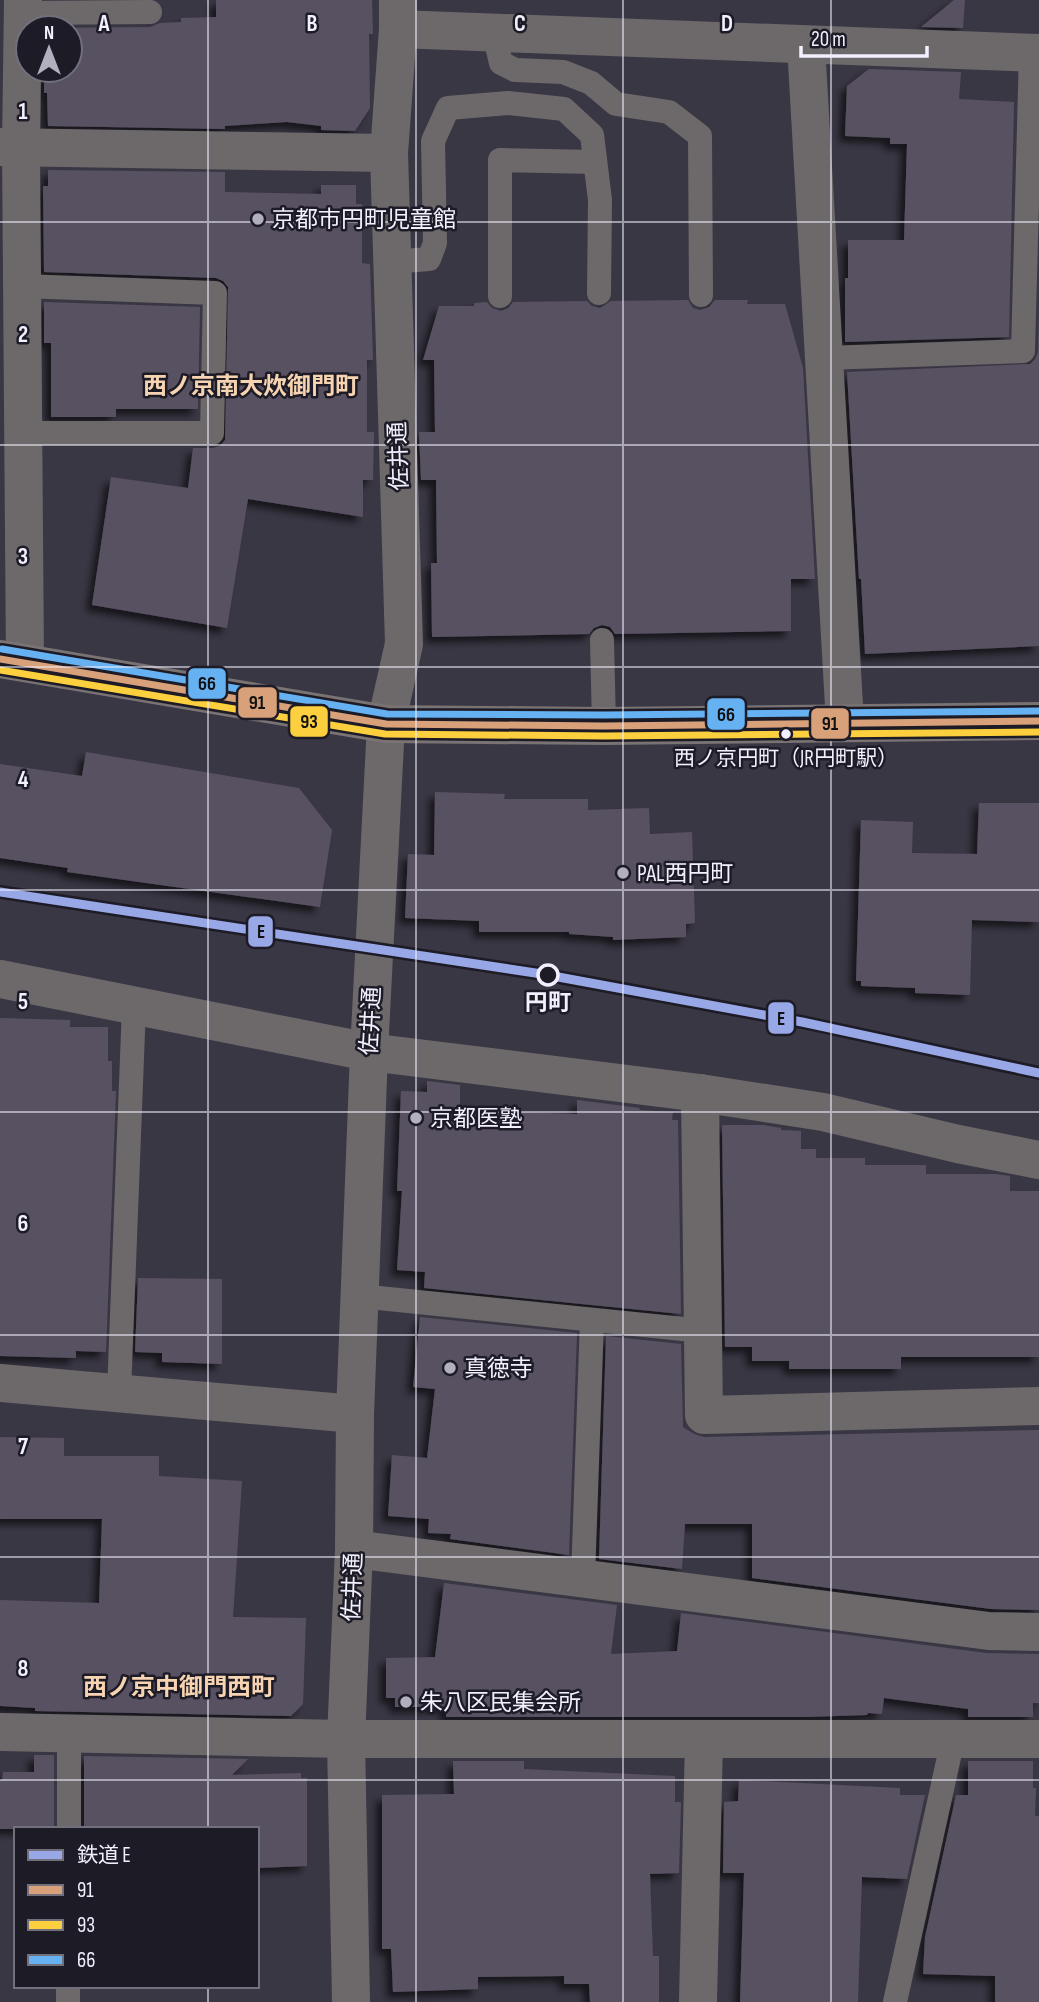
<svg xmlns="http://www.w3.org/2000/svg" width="1039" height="2002" font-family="'Sofia Sans Condensed','Noto Sans JP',sans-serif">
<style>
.building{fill:#595162;filter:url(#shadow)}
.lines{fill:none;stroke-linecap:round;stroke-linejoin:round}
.service{stroke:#6d696b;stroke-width:24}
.minor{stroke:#6d696b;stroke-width:38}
.tertiary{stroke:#6d696b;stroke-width:38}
.primary{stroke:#797374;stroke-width:38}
.bus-1-casing{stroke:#1d1b26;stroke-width:12}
.bus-2-casing{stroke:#1d1b26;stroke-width:12}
.bus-3-casing{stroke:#1d1b26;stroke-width:12}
.bus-1{stroke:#d9a179;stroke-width:7}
.bus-2{stroke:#fccf3e;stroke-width:7}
.bus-3{stroke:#66b1f2;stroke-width:7}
.rail-1-casing{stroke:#1d1b26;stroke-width:14}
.rail-1{stroke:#98a7e6;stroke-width:9}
.grid{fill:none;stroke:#f2f0ff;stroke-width:2;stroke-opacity:0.55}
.poi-dot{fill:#b2afbe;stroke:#1d1b26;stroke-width:2.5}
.bus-dot{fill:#f2f0ff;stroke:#1d1b26;stroke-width:2.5}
.stop-dot{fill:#1d1b26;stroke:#f2f0ff;stroke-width:3.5}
.labels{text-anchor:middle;stroke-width:5;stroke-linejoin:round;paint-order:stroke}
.bus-label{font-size:21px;fill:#f2f0ff;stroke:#1d1b26}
.poi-label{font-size:23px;fill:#f2f0ff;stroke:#1d1b26;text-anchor:start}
.street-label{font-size:23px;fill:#f2f0ff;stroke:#1d1b26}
.stop-label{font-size:23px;font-weight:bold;fill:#f2f0ff;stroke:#1d1b26}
.neighbourhood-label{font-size:24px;font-weight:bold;fill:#f7d4b1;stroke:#1d1b26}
.grid-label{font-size:23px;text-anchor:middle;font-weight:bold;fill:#f2f0ff;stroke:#1d1b26;stroke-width:5;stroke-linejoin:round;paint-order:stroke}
.line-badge{stroke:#1d1b26;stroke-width:2.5}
.pale-badge-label{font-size:19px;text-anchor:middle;font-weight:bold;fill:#111}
</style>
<defs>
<filter id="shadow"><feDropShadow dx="-6" dy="6" stdDeviation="3.5" flood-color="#0009"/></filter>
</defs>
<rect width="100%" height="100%" fill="#3a3744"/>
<!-- building -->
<g class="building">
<path d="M216,0h156l1,34h-4l1,74 -15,23 -34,-1v-4l-34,-4 -62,4v3l-177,-3 -1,-33h-3v-23h26v-42h-25l105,-1 10,-4 21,-1v-4l35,-1z"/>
<path d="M954,0h11l-2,28 -42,-1z"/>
<path d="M869,69l92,3 -2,27 55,3 -5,235 -164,5v-64h3v-38h56l3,-96h-17v-6l-45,-2 2,-50z"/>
<path d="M48,170l177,2v20l96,2v-9h35v19h6v59l8,1 3,96h-6v72h7l-1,48h-10v37l-115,-18 -21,129 -135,-23 19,-128 77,11 5,-40h20l7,-2 5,-6 3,-153 -5,-6 -7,-3 -172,-6 -1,-86h5z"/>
<path d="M688,300l5,8 7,2 9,-3 6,-7h33l-1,4h38l18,64 12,211h-24v52l-176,3 -5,-7 -8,-2 -8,3 -5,6 -157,3 -1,-74h6l-1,-83h-15l-2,-48h16l-1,-72h-11l16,-54h35v-3l13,-1 5,6 9,3 7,-3 5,-6 74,-1 5,5 8,2 11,-7z"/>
<path d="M44,302l156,5 -2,102h-82v8h-65v-74h-7z"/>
<path d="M1039,309v337l-174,8 -4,-75h-2l-12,-207 183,-8 5,-5 3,-7z"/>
<path d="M86,752l213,36 33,42 -12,77 -253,-35 1,-4 -68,-10v-94l82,12z"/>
<path d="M435,792l70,2 -1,5h84v11l61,-2 1,26 42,-2 3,91 -9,1v13l-73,3v-3l-44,-3v-2h-90v-11l-74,-3 3,-64 26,1z"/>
<path d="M979,803h60v119l-67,-2 -2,75 -55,-2v-5l-54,-2v-5h-5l5,-161 52,2 -1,31 65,1z"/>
<path d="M0,1018l70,2v7h38v34h4v30h4l-10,261 -30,-1v7l-76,-2z"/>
<path d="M427,1081l33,4v25l117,4v-14l63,8 -1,2 34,2 -1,8h6l3,194 -257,-26 1,-16 -28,-2 5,-79h-5l4,-100 26,1z"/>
<path d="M722,1125h41l18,3v2l20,1v18h15v9h49v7h61v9h70l14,2v15h29v166h-138v12h-112v-8h-37v-14h-27z"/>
<path d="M138,1278l84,1v85l-60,-2v-9l-27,-1z"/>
<path d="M420,1317l157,16 -8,222 -119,-16 1,-5 -23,-1 1,-14 -41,-3 4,-61 35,3 8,-69 -22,-2z"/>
<path d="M606,1336l75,8 2,83 11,7 10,3 335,-7v180l-48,-1 -239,-31v-54h-67l-3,45 -83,-10z"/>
<path d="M0,1437l64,1v18h95v20l83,5 -9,136 73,1 -3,86 -12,12 -256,-5v-3l-35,-2v-106l99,3 3,-84h-102z"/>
<path d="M444,1583l173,22 -6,49 66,-3 4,-38 305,40 53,1v49h-6v14h-65v-8l-84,-11 -2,16 -14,-1 -1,2 -60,2h-361v-10h-51v-9h-9v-40l49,-1z"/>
<path d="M34,1755h20v74h-54v-49h2l1,-8h31z"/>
<path d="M84,1756l164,3 -16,16 69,-2v5h6v88l-50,2v-39h-173z"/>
<path d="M453,1761h71v8l151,7v26h6l-2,71 -29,1 3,82h6v46h-69l-1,-18h-25v-8l-86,1v12l-85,3 -2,-43h-9v-154l72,-1z"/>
<path d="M968,1761h65v27h3l-1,28h4v186h-44v-26l-72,-2 2,-37 31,-142h12z"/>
<path d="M739,1780l161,8v7h25l-18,84 -45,-2 -4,125h-118l4,-129h-21l1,-71 14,-1z"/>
</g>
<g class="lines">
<!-- service -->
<g class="service">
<path d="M23,13l127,-1"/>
<path d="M494,33l7,30 14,7 48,2 28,11 25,21 53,8 31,24 1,159"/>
<path d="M392,262l37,-3 6,-16 -2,-102 15,-33 60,-5 56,6 28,26 8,65 -1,93"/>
<path d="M22,286l193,7 -3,140h-189"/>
<path d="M500,296v-136l95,2"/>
<path d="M825,358l198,-7 8,-299"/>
<path d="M602,640l2,86"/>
<path d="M359,1296l344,35"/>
<path d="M119,1393l15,-387"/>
<path d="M583,1578l9,-258"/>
<path d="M69,1829v-94"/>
<path d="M68,2002v-16"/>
<path d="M895,2002l58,-263"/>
</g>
<!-- minor -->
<g class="minor">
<path d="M23,0l-2,148 4,515"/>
<path d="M398,29l641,24"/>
<path d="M806,45l39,678"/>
<path d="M0,147l389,6"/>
<path d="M386,724l18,-80 -15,-491 9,-124v-29"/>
<path d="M0,979l369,73 331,41 123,19 135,32 81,16"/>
<path d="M700,1093l4,322 335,-9"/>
<path d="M0,1383l355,31"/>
<path d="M354,1549l635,82 50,1"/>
<path d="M0,1732l346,7h693"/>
<path d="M698,2002l6,-262"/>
</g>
<!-- tertiary -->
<path class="tertiary" d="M351,2002l-5,-263 8,-190 1,-135 14,-362 17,-328"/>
<!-- primary -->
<path class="primary" d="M0,659l386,65 218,2 435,-5"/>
<!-- bus-1 casing -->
<g class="bus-1-casing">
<path id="bus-1" d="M0,659l386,65 218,2 435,-5"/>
</g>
<!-- bus-2 casing -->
<g class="bus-2-casing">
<path id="bus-2" d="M0,670l385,64 219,2 435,-4"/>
</g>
<!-- bus-3 casing -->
<g class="bus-3-casing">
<path id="bus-3" d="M2,649l385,65 217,1 435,-4"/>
</g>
<!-- bus-1 -->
<use href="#bus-1" class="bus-1"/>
<!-- bus-2 -->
<use href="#bus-2" class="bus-2"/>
<!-- bus-3 -->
<use href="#bus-3" class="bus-3"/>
<!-- rail-1 casing -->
<g class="rail-1-casing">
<path id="rail-1" d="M0,892l542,82 260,48 237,51"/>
</g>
<!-- rail-1 -->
<use href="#rail-1" class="rail-1"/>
</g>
<!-- grid -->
<path class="grid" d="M208,0v1829M416,0v2002M623,0v2002M831,0v2002M0,222h1039M0,445h1039M0,667h1039M0,890h1039M0,1112h1039M0,1335h1039M0,1557h1039M0,1780h1039M208,1986v16"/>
<!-- markers -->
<g class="poi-dot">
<circle cx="258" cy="219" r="7"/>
<circle cx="623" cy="873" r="7"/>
<circle cx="416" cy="1118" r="7"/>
<circle cx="450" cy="1368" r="7"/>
<circle cx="406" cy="1702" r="7"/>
</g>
<circle class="bus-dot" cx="786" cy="734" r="6"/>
<circle class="stop-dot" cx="548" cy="975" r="10"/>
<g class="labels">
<!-- bus labels -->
<g class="bus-label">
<text x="786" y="765">西ノ京円町（JR円町駅）</text>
</g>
<!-- poi labels -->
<g class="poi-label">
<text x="272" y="227">京都市円町児童館</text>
<text x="637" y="881">PAL西円町</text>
<text x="430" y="1126">京都医塾</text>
<text x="464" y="1376">真徳寺</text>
<text x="420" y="1710">朱八区民集会所</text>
</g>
<!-- street labels -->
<g class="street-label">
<text transform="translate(398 456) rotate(-92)" y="8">佐井通</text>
<text transform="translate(370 1021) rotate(-87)" y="8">佐井通</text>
<text transform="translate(352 1587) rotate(-88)" y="8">佐井通</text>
</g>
<!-- stop labels -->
<g class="stop-label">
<text x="548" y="1010">円町</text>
</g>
<!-- neighbourhood labels -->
<g class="neighbourhood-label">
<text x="251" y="394">西ノ京南大炊御門町</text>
<text x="179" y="1695">西ノ京中御門西町</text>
</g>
</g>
<g class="grid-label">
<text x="104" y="31">A</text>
<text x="312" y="31">B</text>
<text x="520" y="31">C</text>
<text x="727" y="31">D</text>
<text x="23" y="119">1</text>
<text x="23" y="342">2</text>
<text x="23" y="564">3</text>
<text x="23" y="787">4</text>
<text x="23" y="1009">5</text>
<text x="23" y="1231">6</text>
<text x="23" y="1454">7</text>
<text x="23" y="1676">8</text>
</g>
<g class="line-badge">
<rect x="187" y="667" width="40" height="33" rx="7" fill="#66b1f2"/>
<rect x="237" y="686" width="41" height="33" rx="7" fill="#d9a179"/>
<rect x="706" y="697" width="40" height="34" rx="7" fill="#66b1f2"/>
<rect x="289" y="705" width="40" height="33" rx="7" fill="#fccf3e"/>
<rect x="810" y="707" width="40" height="33" rx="7" fill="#d9a179"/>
<rect x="247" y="915" width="27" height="33" rx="7" fill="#98a7e6"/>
<rect x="767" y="1001" width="28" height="34" rx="7" fill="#98a7e6"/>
</g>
<g class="pale-badge-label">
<text x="207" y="690">66</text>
<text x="257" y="709">91</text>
<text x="726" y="721">66</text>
<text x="309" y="728">93</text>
<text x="830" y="730">91</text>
<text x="261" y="938">E</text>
<text x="781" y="1025">E</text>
</g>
<!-- legend -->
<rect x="14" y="1827" width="245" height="161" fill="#1d1b26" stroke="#72707d" stroke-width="2"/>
<rect x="28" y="1850" width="35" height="10" fill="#98a7e6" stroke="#72707d" stroke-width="2"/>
<text x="77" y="1862" font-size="21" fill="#f2f0ff">鉄道 E</text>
<rect x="28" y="1885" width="35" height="10" fill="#d9a179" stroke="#72707d" stroke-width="2"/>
<text x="77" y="1897" font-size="21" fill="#f2f0ff">91</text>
<rect x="28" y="1920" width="35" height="10" fill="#fccf3e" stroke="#72707d" stroke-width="2"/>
<text x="77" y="1932" font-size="21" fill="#f2f0ff">93</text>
<rect x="28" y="1955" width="35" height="10" fill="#66b1f2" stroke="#72707d" stroke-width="2"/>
<text x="77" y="1967" font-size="21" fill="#f2f0ff">66</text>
<!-- north arrow -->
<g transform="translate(49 49)"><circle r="33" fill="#1d1b26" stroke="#72707d" stroke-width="2"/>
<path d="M0-5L12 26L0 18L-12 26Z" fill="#b2afbe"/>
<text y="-10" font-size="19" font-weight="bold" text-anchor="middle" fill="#f2f0ff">N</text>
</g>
<!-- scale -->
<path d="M801 46v10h126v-10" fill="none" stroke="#f2f0ff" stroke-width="3.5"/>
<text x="811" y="46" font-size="21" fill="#f2f0ff" stroke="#1d1b26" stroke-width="5" paint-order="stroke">20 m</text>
</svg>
